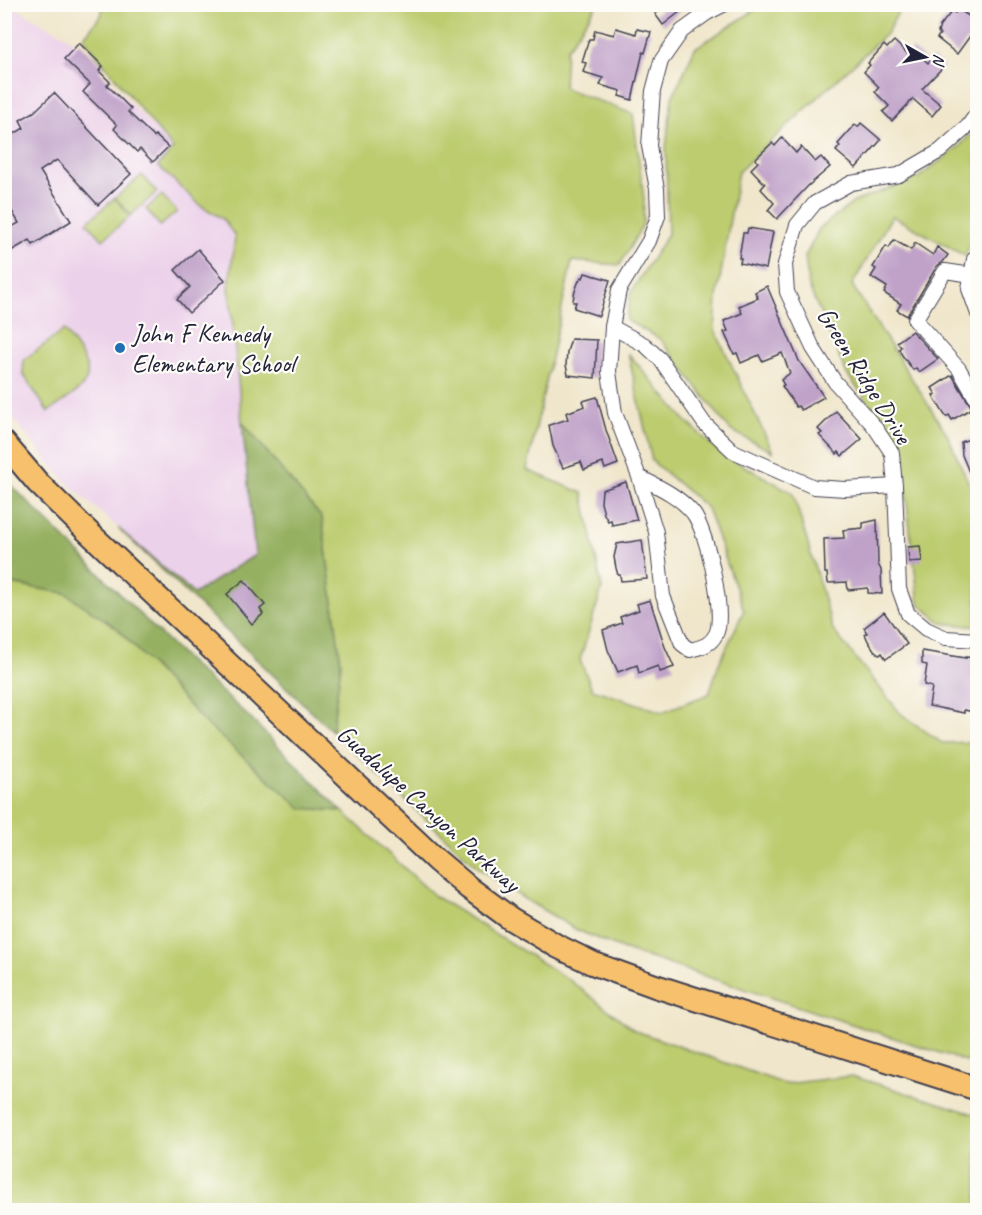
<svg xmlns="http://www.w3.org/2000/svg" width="982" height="1215" font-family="Caveat,sans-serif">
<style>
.built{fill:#ecd1ea}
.green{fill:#bccc6e;stroke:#6f7754;stroke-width:1.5}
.forest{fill:#95b061;stroke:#5c694e;stroke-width:1.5}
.building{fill:#c0a2c9}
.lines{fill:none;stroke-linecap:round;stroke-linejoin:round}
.street-casing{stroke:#413f51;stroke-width:16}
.primary-casing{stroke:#413f51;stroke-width:26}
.street{stroke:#fff;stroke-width:14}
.primary{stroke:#f7c06c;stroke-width:22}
.poi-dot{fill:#1f6fb2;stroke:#fdfcf7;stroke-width:2}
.labels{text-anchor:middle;stroke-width:4.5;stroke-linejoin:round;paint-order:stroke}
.poi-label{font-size:26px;fill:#22223b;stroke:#fdfcf7;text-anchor:start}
.street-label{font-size:26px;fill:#22223b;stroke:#fdfcf7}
</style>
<rect width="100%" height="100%" fill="#fdfcf7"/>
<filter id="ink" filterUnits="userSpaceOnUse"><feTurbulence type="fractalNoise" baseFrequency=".0167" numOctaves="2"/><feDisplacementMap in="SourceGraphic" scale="12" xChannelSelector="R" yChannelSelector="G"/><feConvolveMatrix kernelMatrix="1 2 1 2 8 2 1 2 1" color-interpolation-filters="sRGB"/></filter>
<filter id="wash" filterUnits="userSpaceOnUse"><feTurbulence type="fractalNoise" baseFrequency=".008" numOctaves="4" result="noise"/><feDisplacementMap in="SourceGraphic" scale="24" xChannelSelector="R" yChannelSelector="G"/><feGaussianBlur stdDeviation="1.35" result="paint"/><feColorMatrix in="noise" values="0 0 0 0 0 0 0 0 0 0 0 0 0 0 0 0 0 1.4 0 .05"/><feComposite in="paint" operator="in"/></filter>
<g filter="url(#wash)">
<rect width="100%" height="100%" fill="#f0e6cb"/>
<!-- built -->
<path class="built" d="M4,5h5l59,32 167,178 -6,72 27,268 -62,39 -128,-112 -61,-73z"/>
<!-- green -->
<g class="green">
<path d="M102,5h495l-31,45 -2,38 69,26 11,85 -1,25 -23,41 -48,-4 -45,209 56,23 19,95 -22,72 12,29 70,23 47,-18 9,-28 26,-56 -37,-102 -55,-47 -24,-108 56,66 35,33 74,41 40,137 67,83 42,30 35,-1v323l-355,-116 -45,-19 -54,-32 -45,-30 -146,-137 9,-67 -19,-146 -80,-96 -13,-135 6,-51 -13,-18 -21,-12 -43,-40 15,-17 -90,-111 19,-24z"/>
<path d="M763,5h139l-15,28 -149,139 -21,125 -2,33 58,122 -43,-22 -70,-91 -34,-19 5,-28 37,-58 -2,-86 6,-50 23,-50z"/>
<path d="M977,127v109l-4,4 -8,16 -73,-40 -40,69 95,149 30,68v125l-35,-4 -23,-19 -19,-159 -53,-71 -38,-87 -4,-30 14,-28 35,-27 65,-25 41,-31z"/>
<path d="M142,175l15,17 -26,23 -16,-17z"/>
<path d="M162,195l15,17 -17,14 -14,-17z"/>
<path d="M115,198l15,18 -27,24 -16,-18z"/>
<path d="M64,330c35,48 32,50 -16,82l-25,-38 1,-14z"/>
<path d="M4,583l61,10 52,35 87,94 97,86 41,3 94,86 132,82 68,52 149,53 67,-8 125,39v95h-972z"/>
</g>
<!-- forest -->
<g class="forest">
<path d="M242,422l80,96 19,146 -9,67 -214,-203 76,66 61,-39z"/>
<path d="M5,479l170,170 73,67 94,95 -41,-3 -97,-86 -87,-94 -52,-35 -60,-10z"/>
</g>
<g id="blocks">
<!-- building -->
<g class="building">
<path d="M662,4h28l-27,21 -8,-11 9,-6z"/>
<path d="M958,9l20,13v3l-21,29 -20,-16 3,-4 -2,-2 2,-6 12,-15 3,2z"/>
<path d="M616,28l20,6 1,-5 14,3 -6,21 -2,-1 -11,48 -13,-4 2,-5 -21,-6 3,-7 -20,-6 3,-9 -4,-1 7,-23h4l2,-9 19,5z"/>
<path d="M894,41l14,13 5,-5 15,14 5,-5 10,9 -21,22 19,16 -9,11 -19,-17 -21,22 -9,-9 6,-6 -14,-14 4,-5 -15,-15 6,-7 -2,-2 16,-18 3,3z"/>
<path d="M79,43l24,23 -4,5 11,11 -3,3 24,24 -3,3 26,25 1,-2 13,12 -15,15 -13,-13 -3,3 -23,-23 3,-4 -34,-33 7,-8 -26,-25z"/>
<path d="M54,93l77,81 -33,31 -41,-45 -17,11 31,50 -38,24 -3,-5 -26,15v-24l15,-8 -15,-25v-58l20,-12 -4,-8 14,-8z"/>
<path d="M861,123l20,17 -25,28 -20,-17 4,-5 -2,-2 17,-19 3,2z"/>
<path d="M782,138l14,15 5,-6 14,15 6,-5 9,10 -22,19 -31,33 -9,-9 6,-7 -13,-14 4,-5 -14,-15 7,-7 -3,-3 17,-16 3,3z"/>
<path d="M748,228l25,4 -7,37 -26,-6 1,-5h-2l4,-25h4z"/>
<path d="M894,240l17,10 4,-7 18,12 4,-8 11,8 -5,7 -6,4 -30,50 -10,-6 4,-6 -17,-11 3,-6 -16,-10 5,-8 -3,-2 13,-21 3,2z"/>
<path d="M198,249l27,31 -36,33 -12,-14 13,-12 -15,-17z"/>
<path d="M585,273l25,7 -11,36 -25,-8 2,-6h-3l1,-8 4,-11 3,-6 2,1z"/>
<path d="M767,286l32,75 25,36 -23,13 -3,-4 -2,1 -14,-21 2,-1 -3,-5 9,-7 -8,-20 -20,8 -3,-6 -18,8 -4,-10 -3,1 -10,-22 4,-1 -4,-10 18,-8 -3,-7 19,-8 -3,-6z"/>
<path d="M912,331l26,28 -19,13 -3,-4 -3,2 -11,-15 -3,-6 2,-2 -4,-5z"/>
<path d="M571,339l26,1 -2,38 -27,-3 -2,-10 1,-13z"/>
<path d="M952,375l20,33 -20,12 -3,-5 -3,2 -10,-16 -3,-6 3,-1 -4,-6z"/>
<path d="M597,397l9,33 12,34 -13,5 -2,-6 -19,7 -3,-8 -18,6 -10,-22 -4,-21 19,-6 -2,-6 19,-7 -2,-5z"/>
<path d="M836,411l26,28 -20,17 -3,-4 -2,2 -18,-19 3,-2 -4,-4z"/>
<path d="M978,436v34l-9,2 -7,-17 -1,-13z"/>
<path d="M626,482l11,38 -25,5 -1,-5 -3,1 -4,-7 -3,-11 1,-13z"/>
<path d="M877,520l1,44 3,6 1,24 -14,-1v-5l-20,2 -1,-8 -19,1 -1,-10h-2l-1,-34 20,-1 -1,-8 20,-2v-5z"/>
<path d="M642,540l5,39 -26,2 -1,-6h-2l-2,-7 -2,-11 3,-13z"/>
<path d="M920,546l2,15 -13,1 -1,-15z"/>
<path d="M244,580l21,25 -5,4 3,5 -11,10 -25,-30z"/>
<path d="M650,600l15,47 9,20 -14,5 -2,-6 -19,7 -2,-8 -19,7 -10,-22 -5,-20 19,-7 -2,-6 19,-7 -2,-6z"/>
<path d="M884,612l23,32 -21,15 -4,-6 -2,2 -6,-5 -6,-9 -3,-7 2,-1 -3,-5z"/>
<path d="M922,651l44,7v-1l12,1v31l-4,23 -10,-2v3l-35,-7 3,-19 -8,-2 3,-20 -5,-1z"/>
</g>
</g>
</g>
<g filter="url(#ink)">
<use href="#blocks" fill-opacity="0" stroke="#413f51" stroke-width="1.5"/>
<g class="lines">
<!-- street casing -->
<g class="street-casing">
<g id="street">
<path d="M978,255l-4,4 -5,30 9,25"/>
<path d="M972,275l-27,-4 -30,49 44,49 19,33"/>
<path d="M612,327l33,18 15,14 44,64 29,28 81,36 31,2 50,-3 4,103 9,25 18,15 20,9 32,2"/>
<path d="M639,477c20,10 40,19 54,36 14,18 33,101 23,121 -6,12 -15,13 -26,16l-8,-6 -19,-48 -7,-64 -17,-55 -24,-64 -6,-41 3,-45 7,-37 30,-49 9,-25 -1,-27 -8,-43 4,-55 8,-30 21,-30 25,-18 18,-9"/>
<path d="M895,486l-3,-33 -18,-27 -39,-44 -22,-34 -26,-56 -2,-28 12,-39 18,-22 36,-20 48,-8 41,-24 28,-25 10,-14"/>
</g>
</g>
<!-- primary casing -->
<g class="primary-casing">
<path id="primary" d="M4,443l34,40 47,46 351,331 33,28 42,31 46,27 35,17 63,23 323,103"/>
</g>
<!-- street -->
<use href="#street" class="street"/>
<!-- primary -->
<use href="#primary" class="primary"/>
</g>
</g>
<!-- markers -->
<circle class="poi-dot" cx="120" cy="348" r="6"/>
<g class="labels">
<!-- poi labels -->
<g class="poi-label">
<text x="132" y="342">John F Kennedy<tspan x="132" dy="30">Elementary School</tspan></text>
</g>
<!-- street labels -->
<g class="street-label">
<text transform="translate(865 375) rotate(58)" y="9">Green Ridge Drive</text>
<text transform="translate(429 808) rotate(42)" y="9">Guadalupe Canyon Parkway</text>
</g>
</g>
<!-- margin -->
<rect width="982" height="1215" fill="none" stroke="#fdfcf7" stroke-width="24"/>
<!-- north arrow -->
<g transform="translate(925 57) rotate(99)" stroke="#fdfcf7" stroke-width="4.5" paint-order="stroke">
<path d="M0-4.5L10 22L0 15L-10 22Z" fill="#22223b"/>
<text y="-9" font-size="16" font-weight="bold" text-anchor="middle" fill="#22223b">N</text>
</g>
</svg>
